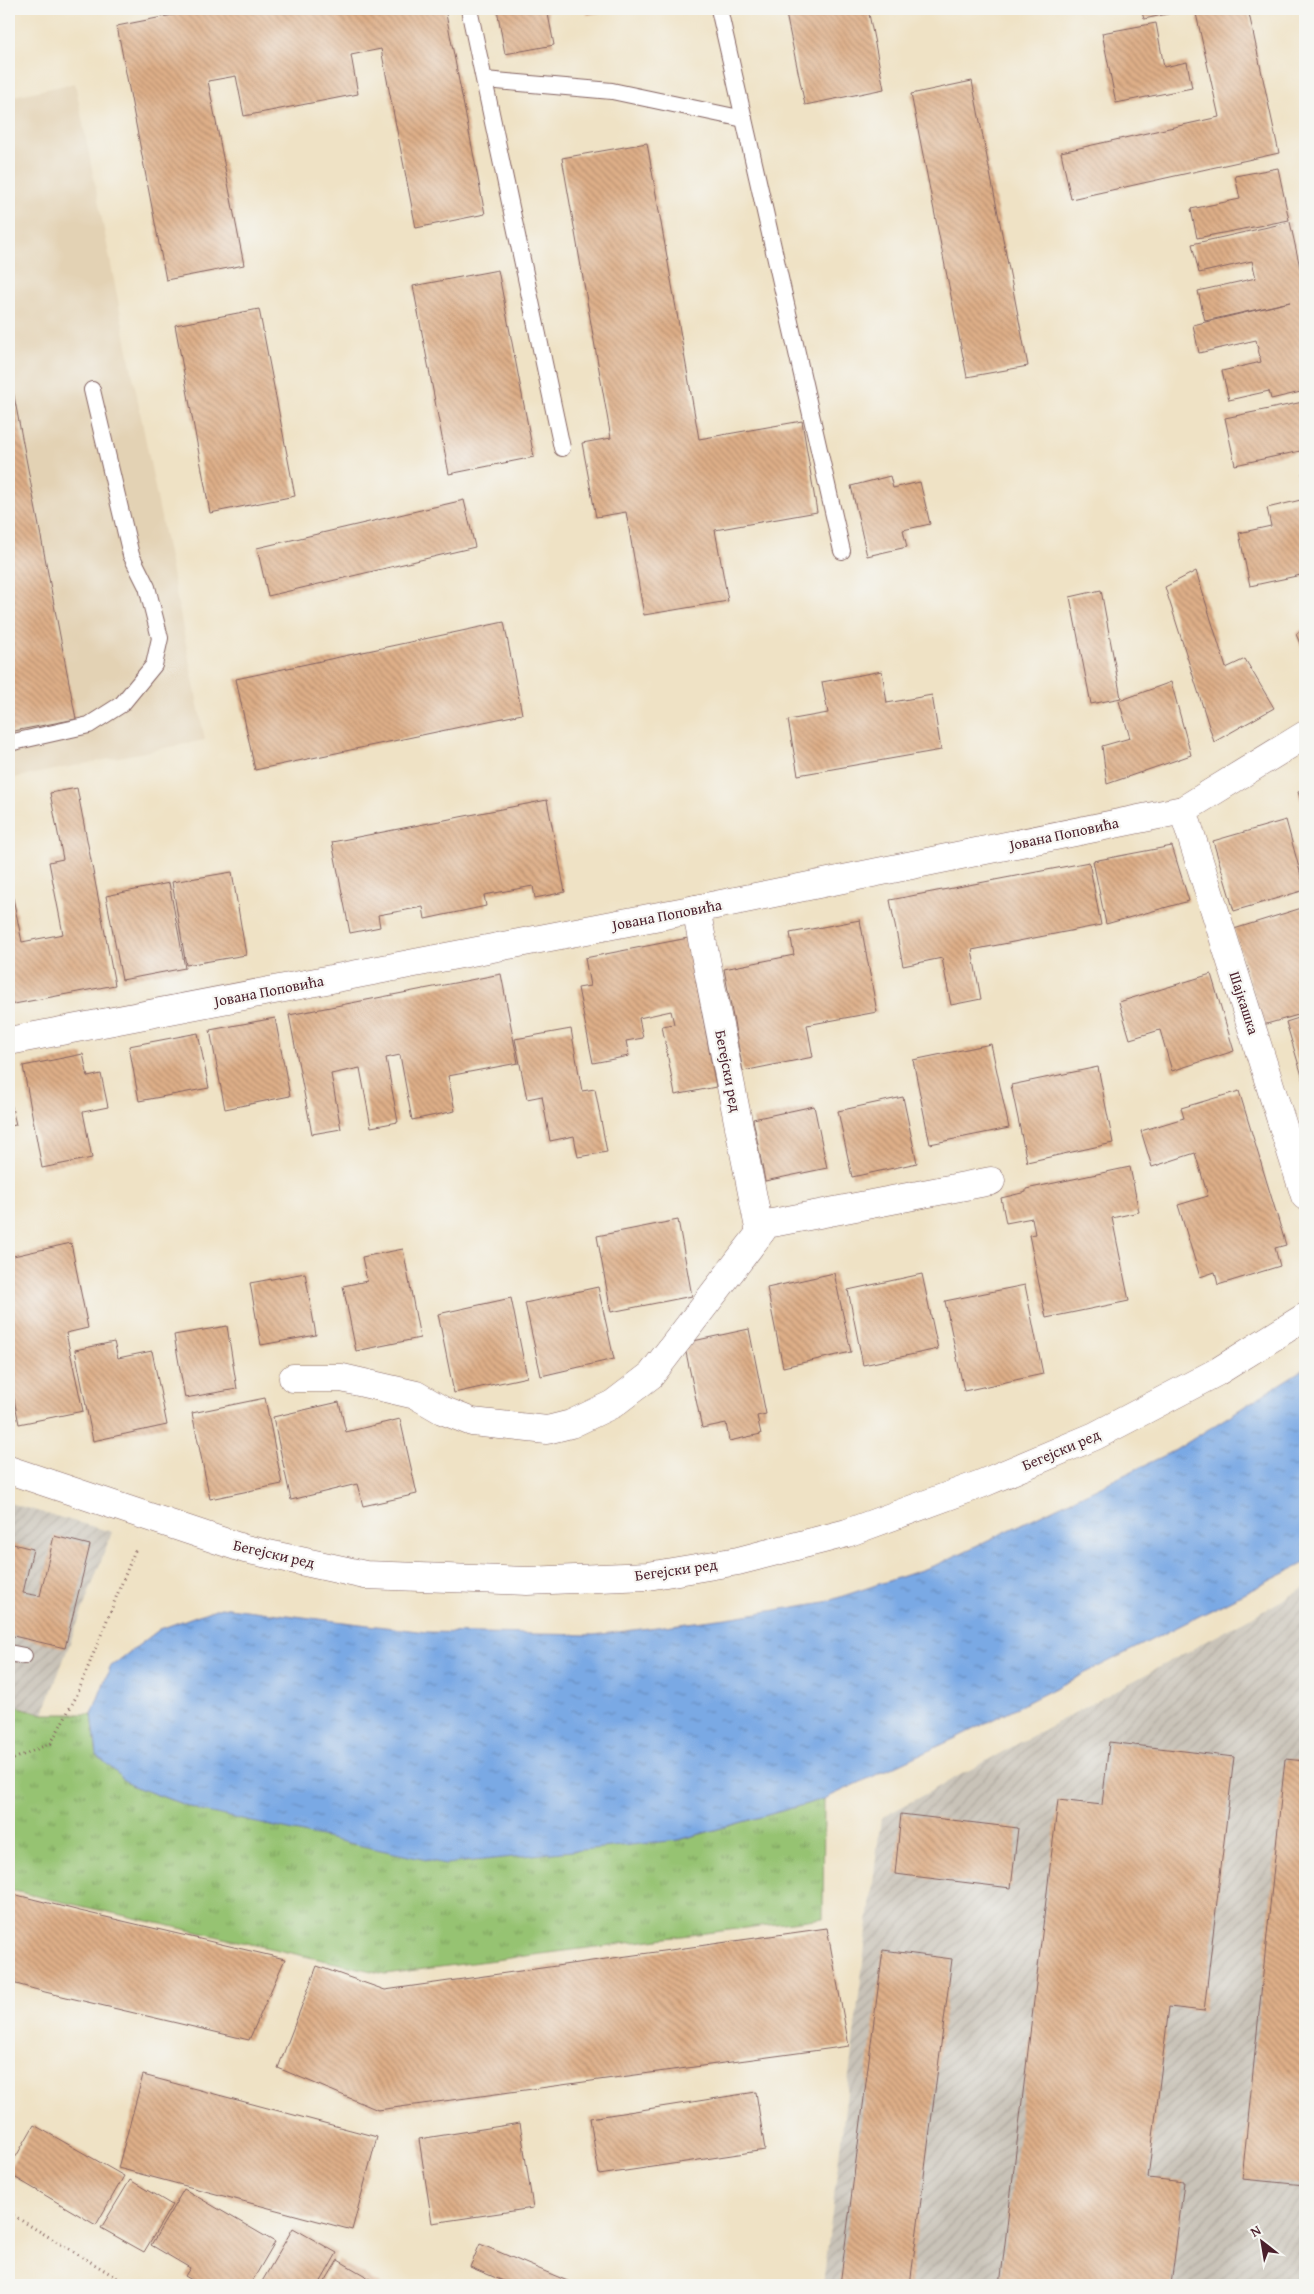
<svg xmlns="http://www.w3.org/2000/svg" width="1314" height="2294" font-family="'Gentium Book Plus',serif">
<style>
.built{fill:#e3d2b4}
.industrial{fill:url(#industrial-furrows)}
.grass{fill:url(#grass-tufts);stroke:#70714e}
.water{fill:url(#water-ripples);stroke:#626488}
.building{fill:url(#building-back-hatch)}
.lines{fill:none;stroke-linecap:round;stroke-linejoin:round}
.lane-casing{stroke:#846361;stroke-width:18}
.street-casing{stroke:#846361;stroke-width:29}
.path{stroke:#846361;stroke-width:3;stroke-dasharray:1 4;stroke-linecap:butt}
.lane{stroke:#fff;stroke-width:16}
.street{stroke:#fff;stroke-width:28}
.labels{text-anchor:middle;stroke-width:4.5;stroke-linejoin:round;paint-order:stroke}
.street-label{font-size:15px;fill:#4a1f2b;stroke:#f6f6f2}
</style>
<defs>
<pattern id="industrial-furrows" width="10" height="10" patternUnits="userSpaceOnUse" patternTransform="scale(1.25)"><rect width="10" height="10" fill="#c9c3b8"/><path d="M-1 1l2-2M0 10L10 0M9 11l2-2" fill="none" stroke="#aea79e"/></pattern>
<pattern id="grass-tufts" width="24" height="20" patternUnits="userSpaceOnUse" patternTransform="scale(1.25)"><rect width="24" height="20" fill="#96c372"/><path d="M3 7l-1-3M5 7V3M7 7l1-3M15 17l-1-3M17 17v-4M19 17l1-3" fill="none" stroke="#7c9e5e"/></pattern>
<pattern id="water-ripples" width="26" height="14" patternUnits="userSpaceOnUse" patternTransform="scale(1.25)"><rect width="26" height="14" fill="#7aa9e4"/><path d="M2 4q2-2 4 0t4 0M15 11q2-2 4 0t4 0" fill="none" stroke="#6689b9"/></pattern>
<pattern id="building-back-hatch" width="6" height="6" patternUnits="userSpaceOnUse" patternTransform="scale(1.25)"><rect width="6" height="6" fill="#deaf88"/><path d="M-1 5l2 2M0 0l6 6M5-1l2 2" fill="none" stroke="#b68e6f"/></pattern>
</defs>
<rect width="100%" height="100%" fill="#f6f6f2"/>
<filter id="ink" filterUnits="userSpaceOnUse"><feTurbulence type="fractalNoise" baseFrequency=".02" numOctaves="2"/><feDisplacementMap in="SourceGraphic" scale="10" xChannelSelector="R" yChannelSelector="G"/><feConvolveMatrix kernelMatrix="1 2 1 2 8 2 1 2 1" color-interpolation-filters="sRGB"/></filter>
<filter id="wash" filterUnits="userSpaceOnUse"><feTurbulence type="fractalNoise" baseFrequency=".0096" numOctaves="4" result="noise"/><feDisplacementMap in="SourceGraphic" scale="20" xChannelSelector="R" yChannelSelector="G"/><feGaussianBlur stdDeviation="1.12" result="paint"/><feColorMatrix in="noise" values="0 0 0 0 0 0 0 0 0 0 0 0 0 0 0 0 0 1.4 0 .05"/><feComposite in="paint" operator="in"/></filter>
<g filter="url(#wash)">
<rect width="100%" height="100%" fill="#efe2c5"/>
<!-- built -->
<path class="built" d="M75,83l130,657 -196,39v-682z"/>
<!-- industrial -->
<g class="industrial">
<path d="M9,1503l103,29 -69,182 -34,-10z"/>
<path d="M1305,1588v697h-482l58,-467z"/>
</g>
<!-- grass -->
<path class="grass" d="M9,1704l34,10h49l5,41 33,30 72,26 477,29 145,-41 -1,119 -438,56 -376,-84z"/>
<!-- water -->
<path class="water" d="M1305,1368v195l-349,175 -132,61 -145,41 -234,24 -243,-53 -72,-26 -33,-30 -5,-41 18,-47 50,-38 61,-22 205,25 168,3 133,-17 98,-16 111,-37 238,-114z"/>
<g id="blocks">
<!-- building -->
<g class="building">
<path d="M203,9h242l40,205 -69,14 -35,-179 -30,6 7,39 -114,22 -8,-40 -28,5 36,184 -78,15 -49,-254z"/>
<path d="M497,9h50l7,36 -49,9z"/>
<path d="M585,9h28v1l-26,5z"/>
<path d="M785,9h83l16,80 -79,16z"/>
<path d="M1141,9h44l1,1 -42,9z"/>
<path d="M1195,9h53l31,144 -208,46 -10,-47 158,-35z"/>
<path d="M1156,23l8,44 23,-5 5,26 -76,15 -14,-70z"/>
<path d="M972,81l56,285 -61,11 -56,-283z"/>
<path d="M647,143l52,296 103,-18 15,91 -102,18 13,71 -84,14 -18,-103 -30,5 -14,-74 29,-5 -49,-280z"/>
<path d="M1278,168l11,52 -92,18 -6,-29 49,-10 -5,-23z"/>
<path d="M1290,222l15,68v9l-5,1 5,24v67l-34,8 -2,-8 -40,9 -7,-29 39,-9 -5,-22 -57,13 -6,-28 97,-23 -85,19 -7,-30 58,-13 -4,-17 -53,12 -7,-29z"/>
<path d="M498,270l36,187 -85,17 -36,-188z"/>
<path d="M259,309l36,187 -85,17 -35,-188z"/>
<path d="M9,370l67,349 -67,13z"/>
<path d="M1302,394h3v56l-70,15 -10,-47 78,-16z"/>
<path d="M1305,472v13l-3,-12z"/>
<path d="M890,476l3,12 27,-6 10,42 -27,6 4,17 -40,9 -16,-70z"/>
<path d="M1305,499v81l-4,-5 -51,11 -11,-53 32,-7 -4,-18z"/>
<path d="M464,500l11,47 -207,49 -11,-48z"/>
<path d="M1196,571l30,97 19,-9 29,49 -60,34 -49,-155z"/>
<path d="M1101,590l20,108 -30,6 -21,-107z"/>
<path d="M504,622l18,92 -267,56 -19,-91z"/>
<path d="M1305,627v29l-9,-22z"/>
<path d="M882,671l5,32 45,-8 9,55 -143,25 -10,-55 40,-7 -6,-31z"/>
<path d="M1171,682l20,73 -84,29 -5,-38 28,-8 -11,-37z"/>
<path d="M77,788l38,197 -106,20v-116l2,-1 11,54 41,-8 -14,-72 14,-3 -13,-66z"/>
<path d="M1305,789v23l-7,-20z"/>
<path d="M547,800l18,92 -30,6 -2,-12 -49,9 2,11 -61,13 -2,-12 -45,8 2,12 -30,6 -18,-91z"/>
<path d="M1286,820l19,70 -71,21 -21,-70z"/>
<path d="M1172,846l17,55 -83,23 -13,-63z"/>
<path d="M1089,862l12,63 -129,25 9,49 -30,6 -9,-47 -39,8 -13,-66z"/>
<path d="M232,872l14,83 -60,10 -14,-83z"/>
<path d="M169,883l16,85 -63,12 -16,-84z"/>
<path d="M1305,907v72l-4,1 4,14v19l-42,12 -29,-96z"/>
<path d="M860,920l17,92 -70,13 6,32 -70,14 -19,-102 70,-14 -4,-22z"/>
<path d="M688,938l28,149 -41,8 -13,-69 12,-2 -3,-13 -32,7 4,20 -17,3 3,15 -36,7 -15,-75 12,-2 -5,-28z"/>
<path d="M501,974l17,89 -70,13 7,35 -43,9 -12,-65 -14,3 12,64 -27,5 -11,-59 -29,6 10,55 -29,5 -23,-119z"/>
<path d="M1211,974l23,77 -62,20 -12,-41 -30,9 -11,-37z"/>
<path d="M1305,1016v70l-19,-64z"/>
<path d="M275,1018l15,78 -65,13 -15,-79z"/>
<path d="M571,1029l11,62 13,-2 12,63 -29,5 -4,-21 -24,5 -8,-45 -15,3 -12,-60z"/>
<path d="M198,1033l11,55 -70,13 -10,-55z"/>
<path d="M991,1044l18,84 -79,16 -17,-84z"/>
<path d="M83,1054l5,23 13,-3 7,33 -25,5 9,46 -50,10 -19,-102z"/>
<path d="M1098,1067l15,76 -86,19 -16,-77z"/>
<path d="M1239,1091l47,154 -11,3 5,18 -62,19 -3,-13 -15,5 -22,-72 30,-9 -13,-43 -43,14 -11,-36 43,-13 -3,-10z"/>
<path d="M9,1094l7,31 -7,1z"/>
<path d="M903,1097l14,66 -65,14 -14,-66z"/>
<path d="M814,1106l13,62 -62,13 -12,-62z"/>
<path d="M1130,1167l9,45 -27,6 17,83 -83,17 -17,-83 6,-1 -3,-16 -26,5 -5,-25 25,-6v-3z"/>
<path d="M678,1220l14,76 -81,16 -14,-76z"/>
<path d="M71,1243l17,85 -22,5 17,78 -64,13 -10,-50v-117z"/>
<path d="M403,1249l17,89 -64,13 -13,-65 24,-5 -5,-24z"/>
<path d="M305,1273l11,62 -55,10 -11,-62z"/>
<path d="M834,1273l17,79 -68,15 -16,-79z"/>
<path d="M922,1274l16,75 -75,16 -15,-75z"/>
<path d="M1025,1285l18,89 -79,17 -19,-90z"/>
<path d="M598,1287l16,72 -73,17 -16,-73z"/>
<path d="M511,1298l16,79 -73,16 -16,-79z"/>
<path d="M227,1326l10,63 -52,9 -11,-63z"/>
<path d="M749,1329l17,85 -9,2 4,18 -32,7 -3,-18 -24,5 -18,-85z"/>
<path d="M114,1342l4,16 34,-7 15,74 -74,16 -18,-91z"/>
<path d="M265,1398l17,86 -72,15 -18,-86z"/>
<path d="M339,1402l7,30 54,-13 17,75 -54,12 -6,-22 -66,16 -18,-83z"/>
<path d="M54,1536l36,9 -25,103 -56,-13v-92l24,6 -10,44 17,3z"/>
<path d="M1109,1742l125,15 -30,254 -35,-4 -21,171 36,4 -13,103h-171l58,-485 44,5z"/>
<path d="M1285,1759l20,2v424l-63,-6z"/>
<path d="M901,1814l117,14 -7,60 -116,-14z"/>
<path d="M9,1893l71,18 205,48 -36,81 -204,-48 -36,-10z"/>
<path d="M827,1928l22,118 -471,64 -100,-42 39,-102 68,24z"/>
<path d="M883,1950l69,9 -42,326h-70z"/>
<path d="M143,2075l234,62 -25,93 -234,-62z"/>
<path d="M756,2092l9,58 -166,25 -9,-57z"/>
<path d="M520,2123l13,85 -101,15 -13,-84z"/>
<path d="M34,2125l90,51 -28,49 -87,-51v-5z"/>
<path d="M130,2180l42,25 -28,47 -43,-24z"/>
<path d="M184,2189l91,53 -25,43h-50l-15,-9 5,-8 -39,-23z"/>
<path d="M293,2228l44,25 -18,32h-59z"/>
<path d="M480,2244l97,41h-64l-43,-18z"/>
<path d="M338,2260l43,25h-58z"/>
</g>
</g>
</g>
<g filter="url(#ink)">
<use href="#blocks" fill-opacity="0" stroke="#846361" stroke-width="1"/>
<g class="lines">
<!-- lane casing -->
<g class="lane-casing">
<g id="lane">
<path d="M469,9l93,439"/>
<path d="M719,9l123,542"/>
<path d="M485,80l127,11 132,28"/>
<path d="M9,743l80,-18 33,-21 32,-39 6,-27 -13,-51 -16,-32 -39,-165"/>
<path d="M9,1653l15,3"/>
</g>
</g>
<!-- street casing -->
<g class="street-casing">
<g id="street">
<path d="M1183,810l122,386"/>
<path d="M696,909l64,324"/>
<path d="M9,1041l687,-132 487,-99 122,-75"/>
<path d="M293,1378h49l74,17 26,15 30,12 75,8 24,-6 42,-20 38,-29 116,-151 224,-43"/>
<path d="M9,1470l236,79 120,26 162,6 121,-5 90,-15 109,-28 134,-49 114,-48 122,-64 88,-55"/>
</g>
</g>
<!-- path -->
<g class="path">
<path d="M9,1761l42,-18 25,-46 60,-149"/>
<path d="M9,2213l120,72"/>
</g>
<!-- lane -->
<use href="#lane" class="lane"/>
<!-- street -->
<use href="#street" class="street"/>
</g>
</g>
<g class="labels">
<!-- street labels -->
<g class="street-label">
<text transform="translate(1064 834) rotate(-12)" y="5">Јована Поповића</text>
<text transform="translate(667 915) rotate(-11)" y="5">Јована Поповића</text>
<text transform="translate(269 991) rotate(-11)" y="5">Јована Поповића</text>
<text transform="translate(1244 1003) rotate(72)" y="5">Шајкашка</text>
<text transform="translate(728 1071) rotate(79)" y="5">Бегејски ред</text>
<text transform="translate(1061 1450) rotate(-23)" y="5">Бегејски ред</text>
<text transform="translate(274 1554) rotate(13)" y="5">Бегејски ред</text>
<text transform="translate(676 1570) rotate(-8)" y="5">Бегејски ред</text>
</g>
</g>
<!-- margin -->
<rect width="1314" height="2294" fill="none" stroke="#f6f6f2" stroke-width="30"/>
<!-- north arrow -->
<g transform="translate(1262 2242) rotate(329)" stroke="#f6f6f2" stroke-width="4" paint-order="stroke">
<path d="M0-4L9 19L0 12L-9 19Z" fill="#4a1f2b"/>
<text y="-8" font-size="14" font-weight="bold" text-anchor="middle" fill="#4a1f2b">N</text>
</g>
</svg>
